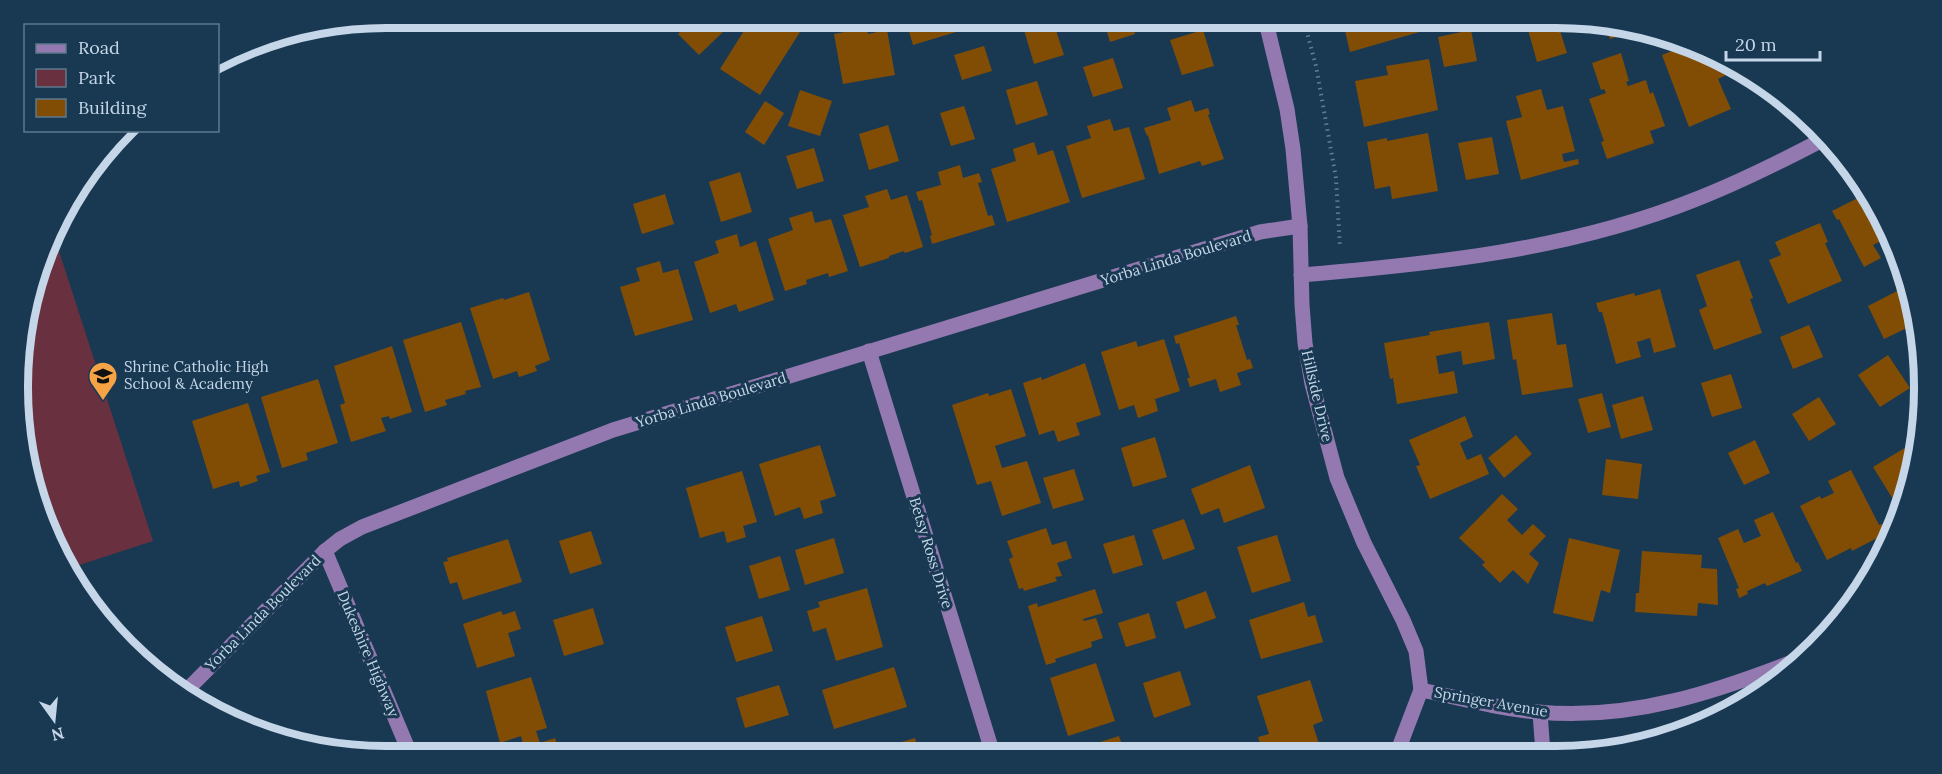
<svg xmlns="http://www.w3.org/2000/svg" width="1942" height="774" font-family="Lora,serif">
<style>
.green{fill:#69313f}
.building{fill:#814d05}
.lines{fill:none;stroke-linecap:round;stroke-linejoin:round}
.path{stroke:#627c92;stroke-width:4;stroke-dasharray:1.5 4.5;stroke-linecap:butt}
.minor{stroke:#9379af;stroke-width:15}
.labels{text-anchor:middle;stroke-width:6;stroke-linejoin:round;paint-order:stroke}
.street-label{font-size:15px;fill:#c4d6e7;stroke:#193953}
.poi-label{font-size:15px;fill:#c4d6e7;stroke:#193953;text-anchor:start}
.rim{fill:none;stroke:#c4d6e7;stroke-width:8}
</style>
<rect width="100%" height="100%" fill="#193953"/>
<!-- green -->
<path class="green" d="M55,239l98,302 -83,27 -45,-109 -4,-121z"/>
<!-- building -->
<g class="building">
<path d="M694,18h21l11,11 -27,26 -21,-21z"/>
<path d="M752,18h12l12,8 5,-7 19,13 -40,63 -40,-26z"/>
<path d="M905,18h58l3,11 -53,16z"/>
<path d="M1103,18h27l5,16 -25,8z"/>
<path d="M1161,18h27v1l-25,7z"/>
<path d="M1342,18h78l3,13 -73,21z"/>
<path d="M1556,18l11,35 -30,9 -10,-36z"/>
<path d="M1053,21l11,34 -30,9 -10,-34z"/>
<path d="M1605,26l29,5 -24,8z"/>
<path d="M867,28l1,6 19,-4 8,45 -52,9 -9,-50z"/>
<path d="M1203,30l11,36 -32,9 -12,-35z"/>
<path d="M1471,30l6,31 -33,6 -6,-30z"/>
<path d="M1686,45l36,20 4,10 -8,4 13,30 -42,18 -27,-72z"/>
<path d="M984,46l8,25 -30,9 -8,-25z"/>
<path d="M1621,53l8,28 -3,1 2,4 18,-6 4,14 3,-2 12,34 -15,5 4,12 -47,16 -6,-17 3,-1 -15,-42 17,-6 -2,-4 -3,1 -9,-27z"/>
<path d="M1113,58l10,30 -30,9 -10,-30z"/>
<path d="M1429,59l9,51 -74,17 -9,-46 33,-6 -2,-9z"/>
<path d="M1037,81l11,34 -32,10 -10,-35z"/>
<path d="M1541,89l6,21 16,-4 12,45 -13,3 2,8 14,-3 1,5 -58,16 -15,-59 16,-4 -6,-21z"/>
<path d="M800,90l32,11 -12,35 -32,-10z"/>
<path d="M1191,100l4,12 13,-4 2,6 -2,1 16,44 -22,7 -2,-5 -41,13 -11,-39 -1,1 -3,-8 27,-8 -4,-12z"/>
<path d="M765,101l19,12 -20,32 -19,-13z"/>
<path d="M964,106l11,33 -24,7 -11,-33z"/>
<path d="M1110,119l4,12 15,-4 16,52 -63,19 -16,-52 25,-8 -4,-12z"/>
<path d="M888,125l11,36 -30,9 -10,-36z"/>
<path d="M1428,133l10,58 -46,8 -2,-13 -15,3 -8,-47 20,-4v3z"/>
<path d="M1492,137l7,37 -33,6 -8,-37z"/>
<path d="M1034,142l4,13 15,-5 17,52 -63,20 -16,-53 25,-8 -3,-12z"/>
<path d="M814,148l10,33 -27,8 -11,-33z"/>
<path d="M960,165l3,13 16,-5 3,9 -4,1 10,33 4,-1 3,10 -63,19 -2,-8 2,-1 -10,-35 -3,1 -3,-9 25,-7 -3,-13z"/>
<path d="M740,172l12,40 -31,10 -12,-40z"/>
<path d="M887,189l4,11 16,-5 16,52 -18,6 -1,-2 -15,5v2l-29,9 -17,-52 26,-8 -4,-11z"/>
<path d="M665,194l9,30 -32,10 -9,-30z"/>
<path d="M1864,195l22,28 3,14 -16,8 8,13 -17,9 -25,-48 -2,1 -5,-9z"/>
<path d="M812,211l3,12 16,-4 17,52 -19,6 -1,-4 -22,7 1,4 -22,7 -17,-52 25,-9 -4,-12z"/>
<path d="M1820,223l8,19 -3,1 17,38 -54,23 -19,-44 12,-5 -6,-13z"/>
<path d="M737,234l3,13 16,-6 18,59 -35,12 -3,-8 -26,9 -16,-51 25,-9 -4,-12z"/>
<path d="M1739,260l14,38 -3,1 12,34 -48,17 -15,-40 8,-4 -11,-31z"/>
<path d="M660,261l3,12 15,-4 15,51 -58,16 -15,-49 20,-6 -4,-13z"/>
<path d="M1660,289l16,58 -22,6 -4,-15 -13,4 4,15 -25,7 -14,-52h-3l-3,-9 38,-10 1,3z"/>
<path d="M1899,290l10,21 4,14 -29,14 -16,-33z"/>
<path d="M529,292l21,68 -15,6 2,5 -18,6 -2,-6 -24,8 -23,-71 33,-10 1,2z"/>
<path d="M1552,313l5,32 9,-1 7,43 -51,8 -6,-36 -3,1 -6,-40z"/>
<path d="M1236,316l3,9h-3l11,35 3,-1 3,9 -16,5 4,12 -21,7 -4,-13 -26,8 -3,-9h3l-11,-35 -3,1 -2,-8z"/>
<path d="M461,322l20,65 -16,4 1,3 -21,6 2,5 -22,7 -22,-72z"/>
<path d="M1489,322l6,37 -32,6 -2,-14 -25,5 3,18 15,-3 4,22 -61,11 -4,-26 -3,1 -6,-36 46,-8 -1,-3z"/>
<path d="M1809,325l14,32 -30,12 -13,-32z"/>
<path d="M1164,339l16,52 -25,8 3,12 -20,7 -4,-13 -15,5 -18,-58 35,-11 2,6z"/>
<path d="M392,346l20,66 -22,7 -1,-3 -8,2 5,13 -35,11 -11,-37 5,-2 -11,-37z"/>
<path d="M1888,355l22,33 -30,19 -22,-32z"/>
<path d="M1085,363l16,52 -25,8 4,12 -22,7 -4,-12 -15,5 -16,-52 18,-6 1,3z"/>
<path d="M1731,374l11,34 -30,9 -11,-34z"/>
<path d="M318,379l20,64 -32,10 2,7 -26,8 -21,-71z"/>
<path d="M1011,389l15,47 -31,10 7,22 25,-7 14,42 -39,13 -11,-35 -14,4 -25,-80 36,-12 1,3z"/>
<path d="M1602,393l9,34 -23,6 -10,-34z"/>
<path d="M1643,396l10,34 -32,9 -9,-34z"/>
<path d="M1819,397l17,27 -27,17 -17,-27z"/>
<path d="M248,403l22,69 -14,4 2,5 -18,6 -1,-6 -26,8 -21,-68z"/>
<path d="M1465,416l8,21 -13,6 7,17 14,-6 8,20 -59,25 -14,-33 4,-1 -11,-25z"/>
<path d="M1516,435l16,19 -28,24 -16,-20z"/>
<path d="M1155,437l12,40 -34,10 -12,-39z"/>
<path d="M1755,440l15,33 -26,12 -16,-32z"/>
<path d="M1913,443l-8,62 -5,10 -6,-9 2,-2 -23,-37z"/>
<path d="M820,445l16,51 -16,5 3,12 -19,6 -4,-12 -25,9 -16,-52z"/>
<path d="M1606,459l36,5 -4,35 -36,-4z"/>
<path d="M1250,465l15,43 -41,15 -5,-15 -18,7 -10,-26z"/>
<path d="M1074,469l10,31 -31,9 -10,-31z"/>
<path d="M1851,470l28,55 3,-1 5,9 -35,18 -1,-3 -24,12 -27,-54 20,-10 1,3 13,-6 -6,-12z"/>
<path d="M742,471l15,51 -14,4 3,11 -19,6 -3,-12 -24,7 -14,-50z"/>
<path d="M1502,494l16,15 -11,11 15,15 11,-11 13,12 -17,18 10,9 -11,21 -15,-14 -13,13 -18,-18 3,-3 -26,-24z"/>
<path d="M1773,512l23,51 2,-1 4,9 -35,15 -2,-3 -18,8 1,3 -9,4 -3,-9 3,-1 -21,-50 20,-9 6,14 17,-7 -7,-16z"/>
<path d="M1184,519l11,30 -32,11 -11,-30z"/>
<path d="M1046,528l6,17 14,-4 6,17 -15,5 5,13 -7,1 2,4 -33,10 -1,-3 -4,1 -10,-30 4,-2 -6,-16z"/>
<path d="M591,531l11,33 -32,10 -11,-33z"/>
<path d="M1134,535l9,30 -30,9 -10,-30z"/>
<path d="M1277,535l14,46 -39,12 -15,-46z"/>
<path d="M834,538l10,35 -39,12 -10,-35z"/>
<path d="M1569,538l51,12 -10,43 -9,-3 -8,32 -40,-9z"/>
<path d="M508,539l14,43 -59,18 -6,-18 -7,2 -7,-22 5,-1 -1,-3z"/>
<path d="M1642,551l60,4 -1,13 16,1 1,36 -20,-2 -1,13 -62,-4 1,-19h3z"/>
<path d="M780,556l10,34 -31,9 -10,-33z"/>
<path d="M867,588l16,59 -47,14 -10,-33 -13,4 -6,-21 13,-4 -2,-5z"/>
<path d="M1095,589l8,24 -20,6 1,2 12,-3 7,20 -12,4 1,5 -37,12 1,3 -10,3 -18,-59 9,-3 1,4z"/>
<path d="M1206,591l10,27 -31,11 -9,-27z"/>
<path d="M1304,602l4,15 7,-2 8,27 -62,17 -12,-39z"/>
<path d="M593,608l11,36 -40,12 -11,-36z"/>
<path d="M501,611l2,4 12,-4 6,18 -13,4 7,23 -38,12 -14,-44z"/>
<path d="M1149,613l7,25 -30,9 -8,-24z"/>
<path d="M762,616l11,35 -37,11 -11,-35z"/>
<path d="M1096,663l19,58 -47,15 -18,-58z"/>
<path d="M894,667l13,40 -73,22 -12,-39z"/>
<path d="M1180,671l11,34 -37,13 -11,-35z"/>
<path d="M531,677l16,51 -11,3 4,12 15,-5 6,18h-38l-2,-7 3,-1 -3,-12 -21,7 -14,-52z"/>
<path d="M1310,680l13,41 -10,4 6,19 -31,10h-25l-5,-17 11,-3 -12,-38z"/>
<path d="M779,685l10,30 -44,13 -9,-30z"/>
<path d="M1119,736l6,18h-51l-2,-3z"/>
<path d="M915,738l5,17h-58v-1z"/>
</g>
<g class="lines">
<!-- path -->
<path class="path" d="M1303,18l13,48 20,112 4,70"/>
<!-- minor -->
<g class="minor">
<path d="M1265,18l22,91 6,40 7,77 2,79 3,38 7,41 25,94 27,65 39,77 13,31 5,39 -24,63"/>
<path d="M1301,275c132,-11 268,-25 393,-75 44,-17 86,-38 128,-60"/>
<path d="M869,351l124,403"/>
<path d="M325,551l86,205"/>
<path d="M1421,690c39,8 78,19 117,22 94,9 181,-21 267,-55"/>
<path d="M185,692l140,-141 15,-12 22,-12 251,-97 647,-198 40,-6"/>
<path d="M1540,713l3,40"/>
</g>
</g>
<!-- icons -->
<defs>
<g id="school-pin" transform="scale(1.5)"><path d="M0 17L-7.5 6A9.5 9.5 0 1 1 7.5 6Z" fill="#f5a345" stroke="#193953"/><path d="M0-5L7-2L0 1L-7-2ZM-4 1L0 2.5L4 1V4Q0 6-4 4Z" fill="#111"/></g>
</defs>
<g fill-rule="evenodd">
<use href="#school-pin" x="103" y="376"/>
</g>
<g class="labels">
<!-- street labels -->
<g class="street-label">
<text transform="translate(1176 258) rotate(-17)" y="5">Yorba Linda Boulevard</text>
<text transform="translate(1317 396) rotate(77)" y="5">Hillside Drive</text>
<text transform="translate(711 400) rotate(-17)" y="5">Yorba Linda Boulevard</text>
<text transform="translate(931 553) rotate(73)" y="5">Betsy Ross Drive</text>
<text transform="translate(263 613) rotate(-45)" y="5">Yorba Linda Boulevard</text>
<text transform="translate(368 654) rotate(67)" y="5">Dukeshire Highway</text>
<text transform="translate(1491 702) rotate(10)" y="5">Springer Avenue</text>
</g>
<!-- poi labels -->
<g class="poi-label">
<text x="124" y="372">Shrine Catholic High<tspan x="124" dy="17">School &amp; Academy</tspan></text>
</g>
</g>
<!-- crop -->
<path d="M0 0H1942V774H0ZM386 28H1556A358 358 0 0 1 1914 386V388A358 358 0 0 1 1556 746H386A358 358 0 0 1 28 388V386A358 358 0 0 1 386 28Z" fill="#193953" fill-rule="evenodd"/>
<path class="rim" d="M386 28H1556A358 358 0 0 1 1914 386V388A358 358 0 0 1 1556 746H386A358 358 0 0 1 28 388V386A358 358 0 0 1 386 28Z"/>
<!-- legend -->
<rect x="24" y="24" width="195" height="108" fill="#193953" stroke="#5d788e" stroke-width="1.5"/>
<rect x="36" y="44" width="30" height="9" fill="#9379af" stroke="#5d788e" stroke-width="1.5"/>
<text x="78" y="54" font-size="18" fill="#c4d6e7">Road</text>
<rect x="36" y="69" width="30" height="18" fill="#69313f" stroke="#5d788e" stroke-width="1.5"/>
<text x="78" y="84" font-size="18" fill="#c4d6e7">Park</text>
<rect x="36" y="99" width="30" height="18" fill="#814d05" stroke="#5d788e" stroke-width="1.5"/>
<text x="78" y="114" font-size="18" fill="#c4d6e7">Building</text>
<!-- north arrow -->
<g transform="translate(54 720) rotate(165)" stroke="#193953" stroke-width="4.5" paint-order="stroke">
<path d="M0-4.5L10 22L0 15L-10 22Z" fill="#c4d6e7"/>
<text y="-9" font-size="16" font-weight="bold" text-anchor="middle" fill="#c4d6e7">N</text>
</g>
<!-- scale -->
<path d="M1726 51v9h94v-9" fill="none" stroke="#c4d6e7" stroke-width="3"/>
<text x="1735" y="51" font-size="18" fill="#c4d6e7" stroke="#193953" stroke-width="4.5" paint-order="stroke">20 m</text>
</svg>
